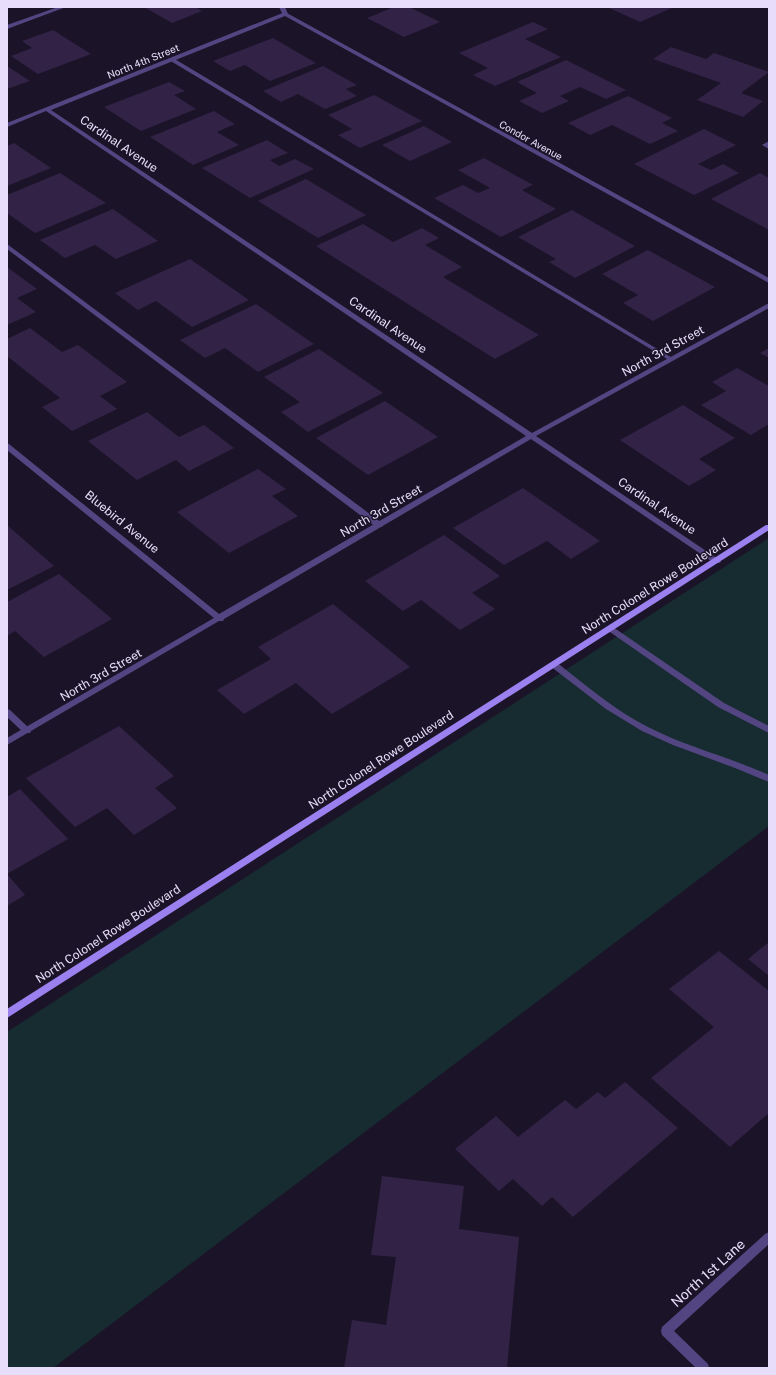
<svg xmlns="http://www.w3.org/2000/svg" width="776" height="1375" font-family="'Public Sans',sans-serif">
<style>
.green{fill:#172c31}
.building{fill:#312246}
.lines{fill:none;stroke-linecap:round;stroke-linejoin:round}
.lane{fill:#534581;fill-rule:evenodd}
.street{fill:#534581;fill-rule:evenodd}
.secondary{fill:#9b81ef;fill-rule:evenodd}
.labels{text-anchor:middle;stroke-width:3;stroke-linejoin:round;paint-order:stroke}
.far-street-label{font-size:10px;fill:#e8defb;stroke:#1b1428}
.street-label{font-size:12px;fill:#e8defb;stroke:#1b1428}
.near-street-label{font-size:14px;fill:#e8defb;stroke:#1b1428}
</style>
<rect width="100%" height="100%" fill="#1b1428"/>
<!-- green -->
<path class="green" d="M769,538v288l-716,542h-46v-336z"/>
<!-- building -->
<g class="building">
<path d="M144,7h51l7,4 -30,12z"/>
<path d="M394,7h15l31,15 -36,15 -37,-19z"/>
<path d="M607,7h67l-34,15z"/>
<path d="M533,22l15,7 -23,10 36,18 -66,29 -22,-11 15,-7 -29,-15z"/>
<path d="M53,30l38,24 -53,20 -27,-18 21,-8 -10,-7z"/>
<path d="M273,38l43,25 -46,18 -25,-16 -15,6 -17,-10z"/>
<path d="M671,47l35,12 8,-6 55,19 -28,21 22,8 -20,16 -46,-17 24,-17 -68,-24z"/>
<path d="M566,60l60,30 -20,9 -26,-12 -20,9 9,5 -27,12 -23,-12 18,-8 -20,-11z"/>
<path d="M7,66l23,15 -23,8z"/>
<path d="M323,66l34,19 -11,4 11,7 -32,13 -27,-15 -17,8 -18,-11z"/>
<path d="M169,82l16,9 -11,4 22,14 -55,22 -37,-24z"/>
<path d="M374,95l48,26 -62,27 -22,-13 14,-6 -24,-14z"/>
<path d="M628,96l44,22 -10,5 16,8 -28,13 -38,-19 -22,10 -22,-12z"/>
<path d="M214,111l21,13 -18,8 22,13 -46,20 -43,-28z"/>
<path d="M424,126l28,16 -42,19 -28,-16z"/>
<path d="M704,129l32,16 -38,19 13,6 12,-6 16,9 -45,22 -60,-31z"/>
<path d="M267,140l21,13 -18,7 9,6 16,-7 19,10 -64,29 -48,-30z"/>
<path d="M14,143l37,25 -44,18v-40z"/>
<path d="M484,158l49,27 -11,5 34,19 -55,28 -67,-39 29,-13 15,8 12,-5 -32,-18z"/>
<path d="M60,173l46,30 -71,30 -28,-20v-18z"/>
<path d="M760,173l9,5v52l-58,-31z"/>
<path d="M306,179l60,36 -48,23 -60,-37z"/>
<path d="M113,209l45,32 -42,18 -21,-14 -30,13 -25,-18z"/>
<path d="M572,210l63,36 -60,32 -26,-16 7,-3 -38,-22z"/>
<path d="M363,224l30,18 29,-14 17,10 -14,7 37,22 -19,10 96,58 -44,24 -179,-113z"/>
<path d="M648,250l67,37 -62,34 -30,-18 15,-8 -36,-21z"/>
<path d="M190,259l59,41 -57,27 -36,-26 -18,9 -23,-17z"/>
<path d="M7,267l30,22 -20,9 19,14 -29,13z"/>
<path d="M256,304l58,40 -56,28 -33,-24 -20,10 -25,-18z"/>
<path d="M30,328l32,24 16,-7 49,37 -27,14 17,13 -45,22 -30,-24 18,-9 -53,-42v-17z"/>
<path d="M769,348v10l-9,-5z"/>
<path d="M319,349l64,44 -75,39 -27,-20 19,-10 -36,-25z"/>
<path d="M737,368l32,18v38l-18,11 -50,-30 25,-14 -14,-9z"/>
<path d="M385,401l53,36 -70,38 -52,-37z"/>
<path d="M683,405l52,33 -36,21 17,11 -27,16 -69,-46z"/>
<path d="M147,412l32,25 25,-12 30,23 -45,23 -13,-11 -39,20 -49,-39z"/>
<path d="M258,469l28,20 -14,7 26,20 -69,37 -52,-41z"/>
<path d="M523,488l77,53 -29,18 -24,-18 -43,24 -51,-37z"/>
<path d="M7,525l47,41 -47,24z"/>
<path d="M444,535l56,41 -28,17 23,16 -35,21 -39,-30 -18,11 -38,-30z"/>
<path d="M59,574l53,45 -68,38 -29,-26 -8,5v-34z"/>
<path d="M333,604l77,63 -78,47 -36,-31 -52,31 -27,-24 54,-31 -13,-12z"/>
<path d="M119,726l55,50 -19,12 22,20 -43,27 -27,-27 -32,19 -49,-49z"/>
<path d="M20,789l48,50 -61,35 18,21 -18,11v-109z"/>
<path d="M769,942v34l-21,-17z"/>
<path d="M719,951l50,40v122l-39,34 -79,-69 63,-51 -45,-38z"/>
<path d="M625,1082l53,46 -105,89 -21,-20 -10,9 -29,-27 -14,12 -44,-42 41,-33 22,21 47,-37 11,9 22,-17 7,6z"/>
<path d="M382,1176l82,10 -5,43 60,8 -12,131h-163l8,-48 34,5 10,-68 -25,-2z"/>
</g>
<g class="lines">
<!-- lane -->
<g class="lane">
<path d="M58,7h8l-59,22v-4z"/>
<path d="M279,7h6l3,7 -1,1h-4z"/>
<path d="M169,58h4l501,301 -1,1h-4l-500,-300z"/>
<path d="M769,141v8l-7,-4z"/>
<path d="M7,244l375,279 1,2 -1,2h-6l-369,-278z"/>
<path d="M7,709l3,1 20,19 1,2 -1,2h-6l-17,-16z"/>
</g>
<!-- street -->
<g class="street">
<path d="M285,12l484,266v5l-484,-267 -234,94 481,323 237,-130v5l-233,128 185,125 -1,2h-6l-183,-124 -307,180 -1,2h-4l-212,124v-7l207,-120 -207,-168v-6h2l210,170 307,-178 -480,-325 -39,16v-4z"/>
<path d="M610,625l114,78 45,23v7l-51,-26 -111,-77 -1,-2z"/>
<path d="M553,661l3,1c30,23 58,48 92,65 39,20 81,30 121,48v7l-34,-14 -62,-23 -31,-14 -36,-22 -56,-43 -1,-2z"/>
<path d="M769,1232v12l-95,87 34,33 1,4h-13l-34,-33 -1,-4 1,-4 103,-93z"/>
</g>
<!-- secondary -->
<path class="secondary" d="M766,525h3v5l-762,488v-9z"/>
</g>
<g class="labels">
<!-- far-street labels -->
<g class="far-street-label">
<text transform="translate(143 61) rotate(-22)" y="4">North 4th Street</text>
<text transform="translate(531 140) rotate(29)" y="4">Condor Avenue</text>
</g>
<!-- street labels -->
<g class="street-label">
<text transform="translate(119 144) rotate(34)" y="4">Cardinal Avenue</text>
<text transform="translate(388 325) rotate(34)" y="4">Cardinal Avenue</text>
<text transform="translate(663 351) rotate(-29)" y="4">North 3rd Street</text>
<text transform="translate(657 506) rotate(34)" y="4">Cardinal Avenue</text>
<text transform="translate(381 511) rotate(-30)" y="4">North 3rd Street</text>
<text transform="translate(122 522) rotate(39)" y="4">Bluebird Avenue</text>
<text transform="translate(655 586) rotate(-32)" y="4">North Colonel Rowe Boulevard</text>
<text transform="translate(101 675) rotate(-30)" y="4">North 3rd Street</text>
<text transform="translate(381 760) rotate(-33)" y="4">North Colonel Rowe Boulevard</text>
<text transform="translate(108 934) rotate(-33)" y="4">North Colonel Rowe Boulevard</text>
</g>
<!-- near-street labels -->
<g class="near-street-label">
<text transform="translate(708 1273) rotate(-42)" y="5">North 1st Lane</text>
</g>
</g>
<!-- border -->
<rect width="776" height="1375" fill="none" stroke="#e8defb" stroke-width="16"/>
</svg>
